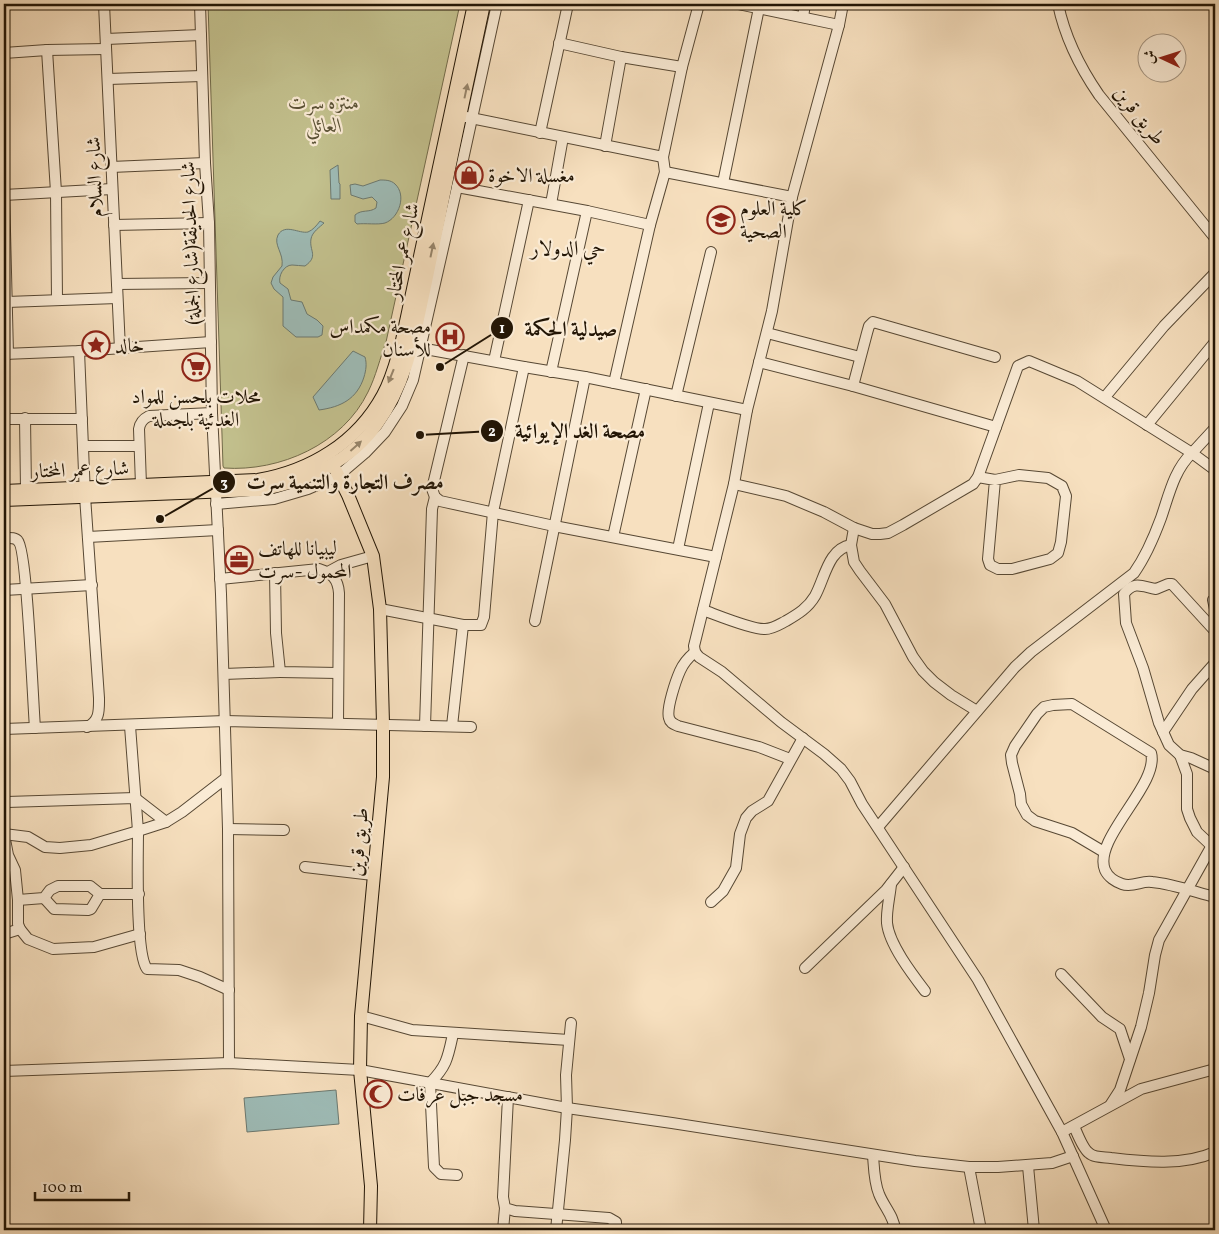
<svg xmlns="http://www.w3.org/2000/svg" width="1219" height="1234" font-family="Vollkorn,Amiri,serif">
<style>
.green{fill:#c3c18e;stroke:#726b4a}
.water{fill:#9ebcb7;stroke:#6c7970}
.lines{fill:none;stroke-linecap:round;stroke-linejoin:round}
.minor-casing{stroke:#574834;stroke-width:12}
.major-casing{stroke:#221505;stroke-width:14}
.minor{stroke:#faebd5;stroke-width:10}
.major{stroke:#f7e0bf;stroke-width:12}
.oneway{fill:#97856b}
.labels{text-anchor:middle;stroke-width:4.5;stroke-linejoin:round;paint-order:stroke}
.park-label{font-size:20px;font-style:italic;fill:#5a5135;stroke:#faebd5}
.street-label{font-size:20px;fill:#221505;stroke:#faebd5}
.poi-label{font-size:20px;fill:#221505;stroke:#faebd5;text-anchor:start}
.neighbourhood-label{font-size:21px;fill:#221505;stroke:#faebd5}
.leader{fill:none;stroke:#221505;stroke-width:2}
.callout-dot{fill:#221505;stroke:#faebd5;stroke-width:2}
.mark-label{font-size:15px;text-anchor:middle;font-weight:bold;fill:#fff}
.callout-label{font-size:21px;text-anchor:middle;font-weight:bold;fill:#221505;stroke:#faebd5;stroke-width:4.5;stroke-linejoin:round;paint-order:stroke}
</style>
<rect width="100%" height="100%" fill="#f7e0bf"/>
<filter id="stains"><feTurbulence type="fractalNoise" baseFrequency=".004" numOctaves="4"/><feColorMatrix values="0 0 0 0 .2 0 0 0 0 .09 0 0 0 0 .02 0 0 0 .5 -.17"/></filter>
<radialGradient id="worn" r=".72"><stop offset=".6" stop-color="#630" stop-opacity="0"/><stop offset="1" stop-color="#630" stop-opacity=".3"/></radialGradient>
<!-- green -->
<path class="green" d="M208,4h252l-74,338c-6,16 -10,34 -18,50 -25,52 -88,80 -144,76l-1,-2z"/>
<!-- water -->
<g class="water">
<path d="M338,165l1,18 1,1v15h-9l-1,-29z"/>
<path d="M380,180c5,0 11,0 15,4 12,11 4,34 -10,39 -7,2 -20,0 -28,1l-2,-2v-7c7,-6 14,-2 21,-7l1,-6 -5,-5 -9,2 -12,-4 -1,-10 5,-1 8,2z"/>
<path d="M320,221l4,2c-4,4 -12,9 -13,16 -2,12 8,17 -6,27 -4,0 -9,-1 -13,-1 -8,0 -14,11 -12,18l8,6 3,11 11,2 5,12 10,6 6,6 -1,9 -4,2h-22l-13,-11v-29l-9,-8 -3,-6 2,-6 9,-11c2,-13 -9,-21 -4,-31 7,-12 21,-1 30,-3 5,-2 9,-7 12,-11z"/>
<path d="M353,351l12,6c2,7 1,13 -1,20 -7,22 -23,30 -45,33l-6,-13z"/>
<path d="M336,1090l3,34 -92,8 -3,-34z"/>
</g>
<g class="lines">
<!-- minor casing -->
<g class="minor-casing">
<g id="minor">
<path d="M104,4l16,345"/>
<path d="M200,4l5,159 4,60 3,190 9,181 7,235 1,234"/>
<path d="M738,4l101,21"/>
<path d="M843,4l-4,21 -47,172 -20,114 -25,99 -13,74 -40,162 1,6 4,5 23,15 59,50 43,32 17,15 9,12 12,23 116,176 84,152 44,98"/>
<path d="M1058,4c7,34 21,62 41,91l116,143"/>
<path d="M803,17l2,-13"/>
<path d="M106,39l95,-4"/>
<path d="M559,43l62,14 61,10"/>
<path d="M47,50l9,142 1,108"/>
<path d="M4,53l43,-3 59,-1"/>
<path d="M108,79l94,-3"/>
<path d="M466,117l197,40"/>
<path d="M540,133l28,-129"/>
<path d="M605,146l16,-89"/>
<path d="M111,167l94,-4"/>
<path d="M665,172l127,25"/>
<path d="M723,183l36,-175"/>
<path d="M457,187l130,24 63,14"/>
<path d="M4,190l4,164"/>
<path d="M4,195l108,-6"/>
<path d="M551,204l12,-67"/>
<path d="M114,225l95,-2"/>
<path d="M117,284l92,-1"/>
<path d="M7,302l110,-4"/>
<path d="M767,333l93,24"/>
<path d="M420,348l104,19 61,10 162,33"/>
<path d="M79,351l6,145 14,202c0,12 1,23 -12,29"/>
<path d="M4,354l75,-3 132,-9"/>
<path d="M464,355l-32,134 3,8 5,4 114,25 162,31"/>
<path d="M494,361l35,-161"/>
<path d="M759,362l94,24 143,41"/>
<path d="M551,372l36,-161"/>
<path d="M614,383l36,-158 15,-53 -2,-15 19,-90 17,-63"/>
<path d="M853,386l14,-53 2,-7 4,-4 122,35"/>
<path d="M676,396l35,-144"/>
<path d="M1105,397l59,-71 51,-53"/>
<path d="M25,418l1,72"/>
<path d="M4,419h78"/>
<path d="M1147,425l68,-83"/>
<path d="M83,446h55"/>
<path d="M978,477l17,3 24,-5 29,3 14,8 4,10 -5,46 -3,11 -8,6 -38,10h-14l-8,-4 -2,-6 7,-79"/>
<path d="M734,484l52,12 38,16 30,16 18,6h8l8,-1 15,-8 70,-41 5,-7 40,-111 11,-5 48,20 115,72 23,-25"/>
<path d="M141,485l-2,-56c1,-7 4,-10 10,-13l63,-3"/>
<path d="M216,504l58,-5 34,-10 30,-13 27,-23 20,-21 17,-26 11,-26 44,-193 40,-183"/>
<path d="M854,528l-3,17 3,17 6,9 25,33 28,53 10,14 11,11 17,13 26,16"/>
<path d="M88,537l130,-7"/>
<path d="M613,537l33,-148"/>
<path d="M4,538c5,0 11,-1 14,3 9,8 15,164 17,187"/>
<path d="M678,549l31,-146"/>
<path d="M328,572l13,-7 32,-9"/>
<path d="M275,573l1,60 4,39 58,1"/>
<path d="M220,579l99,-10c13,4 19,10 20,24l-1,130"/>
<path d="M4,590l88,-5"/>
<path d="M1213,600l2,9"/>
<path d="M380,609l83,16h18l3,-8 9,-105 31,-145"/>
<path d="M703,610c14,5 50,20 62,19 8,0 15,-5 21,-8 12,-7 22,-13 29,-25 10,-18 13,-47 36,-51"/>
<path d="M535,621l50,-244"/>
<path d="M1215,631l-43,-47h-4l-12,5c-13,-2 -22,-9 -32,5l2,29 17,45 16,55 10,22 11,10 11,3 24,11"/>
<path d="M695,652c-6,5 -12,12 -15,19 -4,9 -14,38 -11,47 1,5 5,6 9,8l81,21 31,12"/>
<path d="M224,674l56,-2"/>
<path d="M130,726l8,105 28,-9 16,-10 44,-34"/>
<path d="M425,726l7,-217 3,-12"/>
<path d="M452,726l11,-101"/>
<path d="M4,729l221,-8 246,6"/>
<path d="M1163,732l29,-43 23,-26"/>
<path d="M1180,755l7,19v35l3,9 7,14 18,17"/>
<path d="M878,827l137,-160 16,-15 103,-79c12,-17 20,-36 27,-55 8,-23 13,-48 31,-65l23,17"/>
<path d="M228,829l56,1"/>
<path d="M4,830v-25l3,-3 128,-4 31,24"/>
<path d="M4,834l24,3 17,10 15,1 31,-3 47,-14c0,25 -3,122 9,138l32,1 21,7 29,13"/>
<path d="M4,834l4,21 7,15 3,30v24l2,5 8,10 25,10 41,-2 46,-13"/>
<path d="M1104,852l-32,-19 -37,-12 -8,-6 -6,-11 -1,-10 -8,-31 -1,-8 4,-9 22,-32 7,-7 9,-2 19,-1 79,49c9,31 -59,86 -46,117 3,7 11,12 17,14 11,4 20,-4 30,-2 21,2 43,10 63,15"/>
<path d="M305,867l68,8"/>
<path d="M891,884c-1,12 -5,27 -4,39 2,21 25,51 38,68"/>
<path d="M44,898l10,11 34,1 3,-1 9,-15"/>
<path d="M18,900l26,-2 6,-8 8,-4h32l10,8h39"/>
<path d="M711,902l12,-11 13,-23 4,-34 6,-16 6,-7 16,-10 35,-63"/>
<path d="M4,934l16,-5"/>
<path d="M805,968l81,-78 18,-23"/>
<path d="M1061,974l41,43 18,12 10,30"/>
<path d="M361,1016l51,14 157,10"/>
<path d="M453,1034c-5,23 -6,32 -23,49l4,84 7,7 16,1"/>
<path d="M4,1071l225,-8 131,7 207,38 105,15 243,38 54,6h29l54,-4 21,-7"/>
<path d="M508,1097l-5,100 2,11 10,3 94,7 7,4v8"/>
<path d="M1111,1104l9,-14 21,-63 8,-34 6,-38 4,-15 56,-100"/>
<path d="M1074,1126c3,7 9,23 15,27 5,5 16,4 22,5 34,4 73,8 104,-6"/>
<path d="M1062,1132l79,-43 74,-20"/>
<path d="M873,1155c1,13 1,27 6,39 5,13 15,22 16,36"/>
<path d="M1028,1166l6,64"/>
<path d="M969,1167l12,63"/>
<path d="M503,1230l2,-22"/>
<path d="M556,1230l9,-90 2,-32 -1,-33 5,-52"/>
</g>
</g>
<!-- major casing -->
<g class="major-casing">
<g id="major">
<path d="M333,465l15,30 25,61 7,53 3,115v53l-22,239 -1,54 11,116 -1,44"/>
<path d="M4,491l254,-11c52,-9 99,-37 125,-85 9,-16 13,-33 18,-50l73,-341"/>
<path d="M4,500l254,-10c47,-8 91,-27 119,-66 27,-37 36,-80 45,-124 6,-27 11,-54 17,-81 14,-72 30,-144 45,-215"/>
</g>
</g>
<!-- minor -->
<use href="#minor" class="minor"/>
<!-- major -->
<use href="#major" class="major"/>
</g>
<!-- one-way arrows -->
<defs><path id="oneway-solid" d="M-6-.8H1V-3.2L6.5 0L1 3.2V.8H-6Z" transform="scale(1.25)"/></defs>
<g class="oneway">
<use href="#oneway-solid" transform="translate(466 91) rotate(-78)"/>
<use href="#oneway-solid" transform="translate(432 250) rotate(-78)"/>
<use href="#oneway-solid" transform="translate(391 376) rotate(112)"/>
<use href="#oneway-solid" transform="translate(356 446) rotate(-42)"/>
</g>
<!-- icons -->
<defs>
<g id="shop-ring" transform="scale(1.4375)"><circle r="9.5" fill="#faebd5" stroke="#8f2418" stroke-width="1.5"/><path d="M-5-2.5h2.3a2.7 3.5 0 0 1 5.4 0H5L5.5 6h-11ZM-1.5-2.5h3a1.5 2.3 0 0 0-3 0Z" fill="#8f2418"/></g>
<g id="university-ring" transform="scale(1.4375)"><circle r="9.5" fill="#faebd5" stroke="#8f2418" stroke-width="1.5"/><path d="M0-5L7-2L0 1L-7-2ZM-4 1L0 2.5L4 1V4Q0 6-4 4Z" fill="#8f2418"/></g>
<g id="hospital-ring" transform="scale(1.4375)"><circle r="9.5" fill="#faebd5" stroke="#8f2418" stroke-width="1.5"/><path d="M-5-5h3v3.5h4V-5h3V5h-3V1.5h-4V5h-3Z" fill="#8f2418"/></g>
<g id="sight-ring" transform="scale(1.4375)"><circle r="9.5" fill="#faebd5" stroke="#8f2418" stroke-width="1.5"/><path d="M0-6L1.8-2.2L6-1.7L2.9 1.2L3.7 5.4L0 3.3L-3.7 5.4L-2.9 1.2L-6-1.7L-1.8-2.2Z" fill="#8f2418"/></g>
<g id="supermarket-ring" transform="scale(1.4375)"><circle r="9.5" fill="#faebd5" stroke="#8f2418" stroke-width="1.5"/><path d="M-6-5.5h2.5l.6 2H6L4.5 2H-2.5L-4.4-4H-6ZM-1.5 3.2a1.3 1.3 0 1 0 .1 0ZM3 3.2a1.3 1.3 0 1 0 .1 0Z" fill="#8f2418"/></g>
<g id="office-ring" transform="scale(1.4375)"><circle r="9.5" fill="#faebd5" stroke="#8f2418" stroke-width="1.5"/><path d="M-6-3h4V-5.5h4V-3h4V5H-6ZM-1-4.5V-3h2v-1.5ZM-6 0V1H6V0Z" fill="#8f2418"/></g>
<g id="mosque-ring" transform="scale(1.4375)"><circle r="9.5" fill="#faebd5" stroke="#8f2418" stroke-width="1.5"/><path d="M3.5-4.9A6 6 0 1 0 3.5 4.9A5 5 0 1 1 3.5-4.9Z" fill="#8f2418"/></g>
</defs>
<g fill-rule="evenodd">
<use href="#shop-ring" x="469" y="175"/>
<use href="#university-ring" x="721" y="220"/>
<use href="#hospital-ring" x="450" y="337"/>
<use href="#sight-ring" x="96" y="345"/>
<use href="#supermarket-ring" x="196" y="367"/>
<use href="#office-ring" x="239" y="560"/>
<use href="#mosque-ring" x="378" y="1094"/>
</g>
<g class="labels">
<!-- park labels -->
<g class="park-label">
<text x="324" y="109">منتزه سرت<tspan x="324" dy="23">العائلي</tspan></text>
</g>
<!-- street labels -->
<g class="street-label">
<text transform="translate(1140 115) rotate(51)" y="7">طريق قرين</text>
<text transform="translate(94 177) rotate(-92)" y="7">شارع السلام</text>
<text transform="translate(190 243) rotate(-92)" y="7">شارع الحديقة(شارع الجملة)</text>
<text transform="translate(402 251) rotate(-78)" y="7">شارع عمر المختار</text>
<text transform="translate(80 469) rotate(-2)" y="7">شارع عمر المختار</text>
<text transform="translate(358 842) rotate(-85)" y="7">طريق قرين</text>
</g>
<!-- poi labels -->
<g class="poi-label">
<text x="488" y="182">مغسلة الاخوة</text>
<text x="740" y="215">كلية العلوم<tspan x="740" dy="23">الصحية</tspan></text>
<text x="431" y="333" text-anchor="end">مصحة مكمداس<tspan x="431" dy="23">للأسنان</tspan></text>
<text x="115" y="352">خالد</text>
<text x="196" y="403" text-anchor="middle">محلات بلحسن للمواد<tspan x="196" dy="23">الغدئية بلجملة</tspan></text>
<text x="258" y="555">ليبيانا للهاتف<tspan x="258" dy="23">المحمول -سرت</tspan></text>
<text x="397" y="1101">مسجد جبل عرفات</text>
</g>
<!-- neighbourhood labels -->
<g class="neighbourhood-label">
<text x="568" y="255">حي الدولار</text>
</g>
</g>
<!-- callouts -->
<path class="leader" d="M440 367L502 328M420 435L492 431M160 519L224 482"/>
<g class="callout-dot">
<circle cx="440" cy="367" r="5"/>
<circle cx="420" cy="435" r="5"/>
<circle cx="160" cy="519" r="5"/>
<circle cx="502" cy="328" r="12"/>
<circle cx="492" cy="431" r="12"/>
<circle cx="224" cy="482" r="12"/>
</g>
<g class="mark-label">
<text x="502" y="333">1</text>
<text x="492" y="436">2</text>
<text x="224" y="487">3</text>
</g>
<g class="callout-label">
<text x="571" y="336">صيدلية الحكمة</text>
<text x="580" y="438">مصحة الغد الإيوائية</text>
<text x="345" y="489">مصرف التجارة والتنمية سرت</text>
</g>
<!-- margin -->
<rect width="1219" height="1234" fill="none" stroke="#f7e0bf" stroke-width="20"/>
<rect x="5" y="5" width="1209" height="1224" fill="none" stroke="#221505" stroke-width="2.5"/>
<rect x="10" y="10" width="1199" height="1214" fill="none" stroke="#221505"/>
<!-- north arrow -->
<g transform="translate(1162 58) rotate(274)"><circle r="24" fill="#faebd5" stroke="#a49582"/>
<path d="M0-4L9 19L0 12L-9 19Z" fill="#8f2418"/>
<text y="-8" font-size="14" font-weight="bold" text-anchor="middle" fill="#221505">ش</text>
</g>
<!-- scale -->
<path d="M35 1192v8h94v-8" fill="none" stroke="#221505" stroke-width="2.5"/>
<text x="42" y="1192" font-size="15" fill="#221505" stroke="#faebd5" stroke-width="4" paint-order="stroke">100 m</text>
<rect width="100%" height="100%" filter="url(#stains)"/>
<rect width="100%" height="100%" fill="url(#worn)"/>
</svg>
